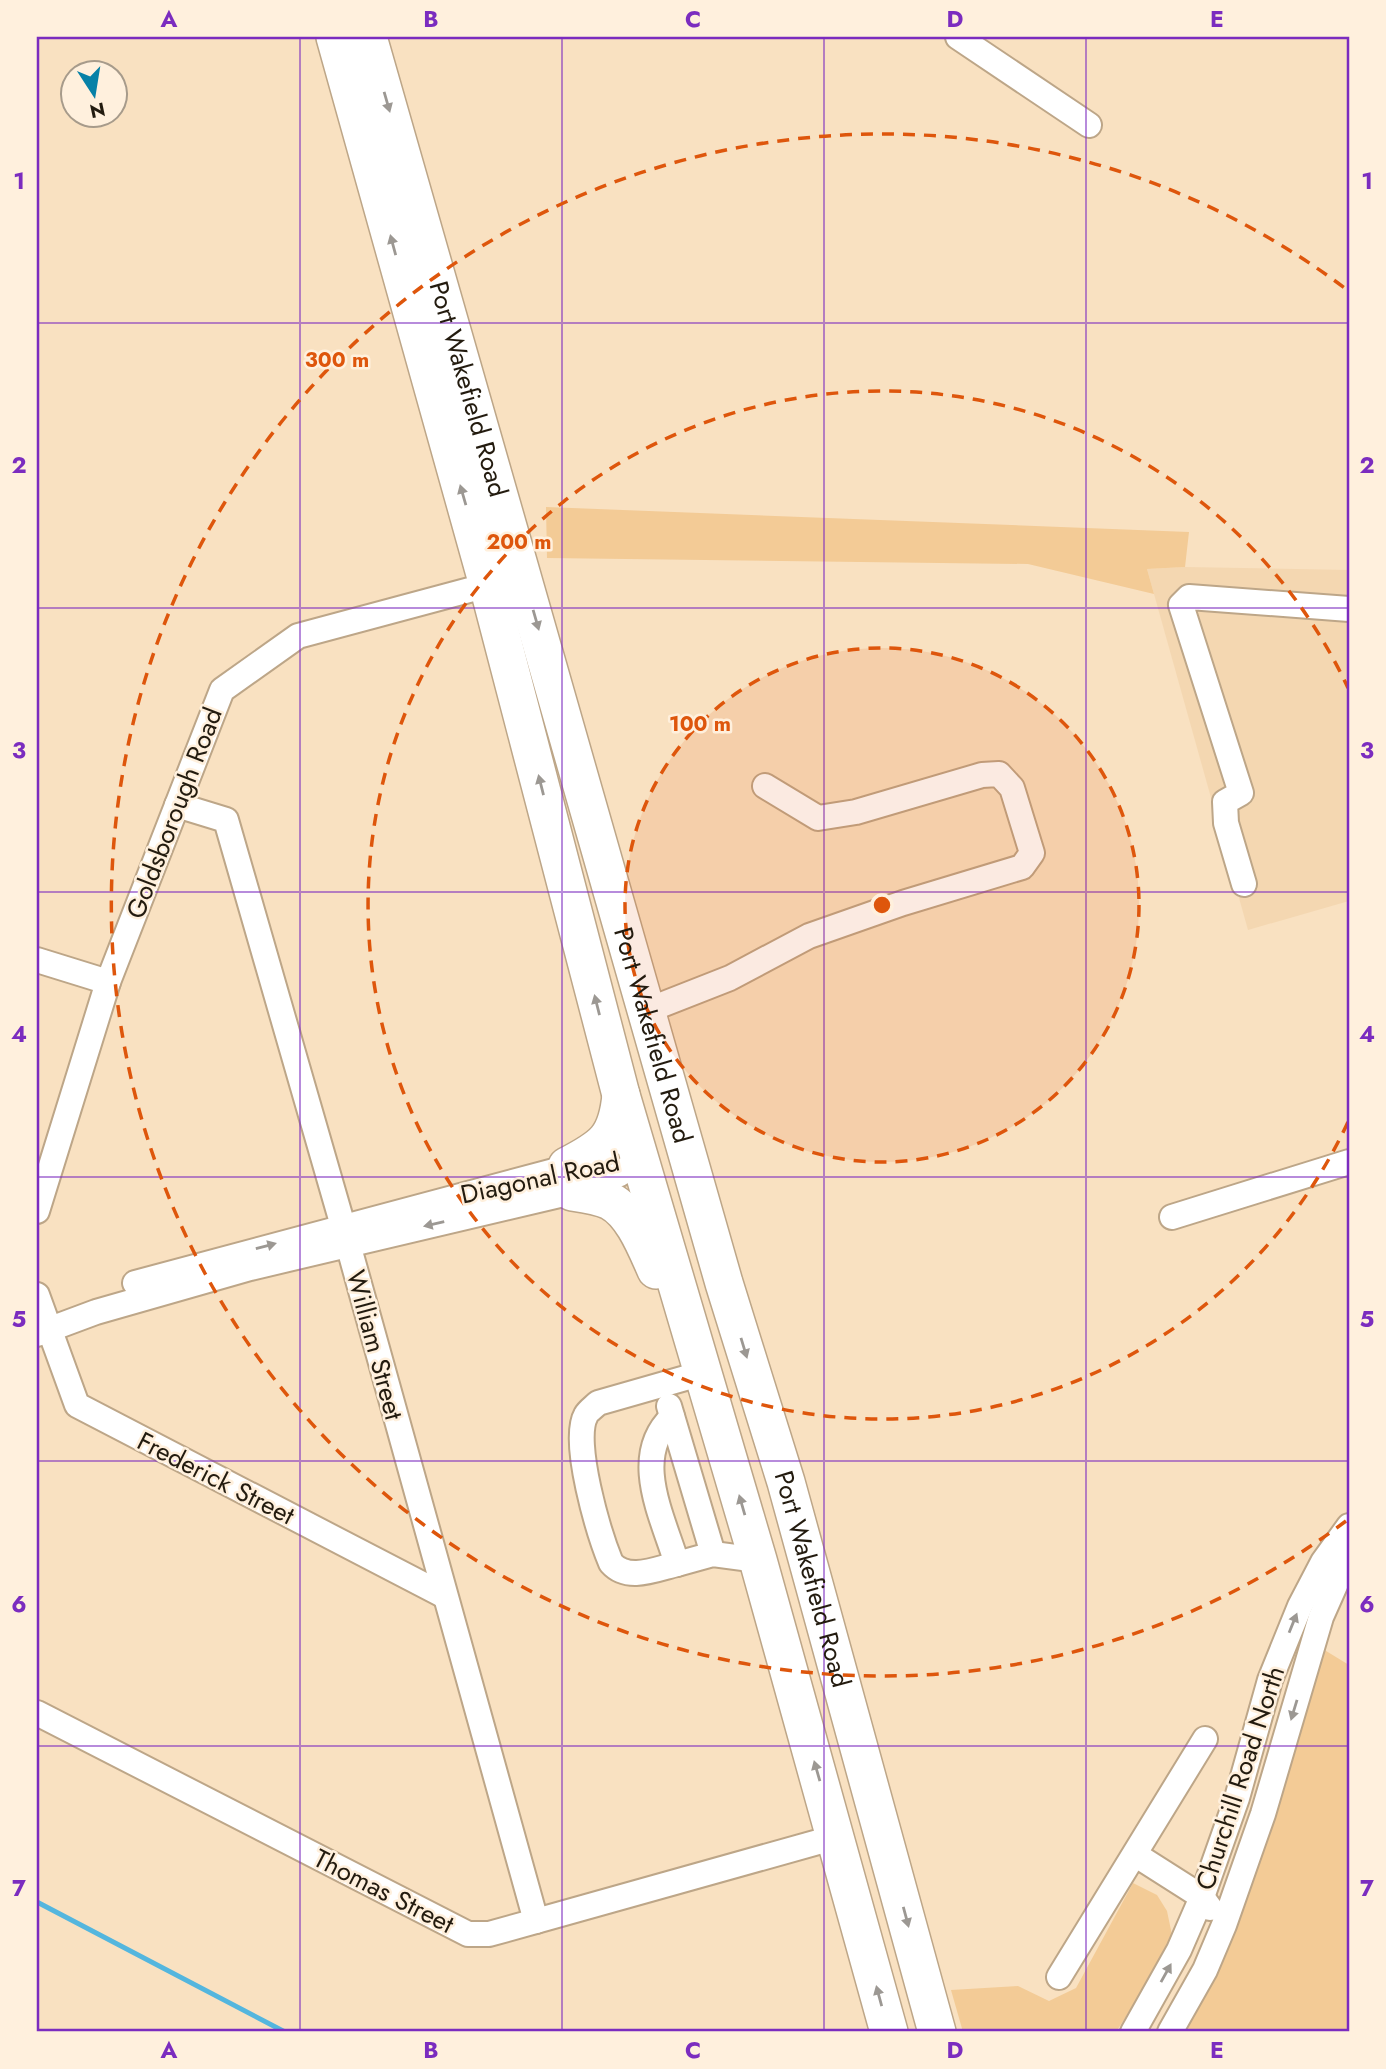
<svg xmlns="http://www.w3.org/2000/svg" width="1386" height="2069" font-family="Jost,sans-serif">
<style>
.built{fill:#f4d7b1}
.green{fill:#f3cb96}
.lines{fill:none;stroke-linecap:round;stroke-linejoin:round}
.stream{stroke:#54b6de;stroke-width:5}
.minor-casing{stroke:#bda688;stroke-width:28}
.highway-casing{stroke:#bda688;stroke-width:40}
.minor{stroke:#fff;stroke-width:24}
.highway{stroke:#fff;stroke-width:37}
.oneway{fill:#9c9893}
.grid{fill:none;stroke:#7b2cbf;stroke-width:2;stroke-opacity:0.55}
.ring{fill:none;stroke:#de560c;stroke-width:3.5;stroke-dasharray:12 9}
.labels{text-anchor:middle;stroke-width:5;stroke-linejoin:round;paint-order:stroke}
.street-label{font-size:26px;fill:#231b0f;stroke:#fff0dd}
.centre{fill:#de560c;stroke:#fff0dd;stroke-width:3.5}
.ring-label{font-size:21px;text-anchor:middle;font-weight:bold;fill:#de560c;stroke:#fff0dd;stroke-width:5;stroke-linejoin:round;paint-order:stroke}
.neatline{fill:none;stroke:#7b2cbf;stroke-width:2.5}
.grid-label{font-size:23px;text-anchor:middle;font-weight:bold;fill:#7b2cbf}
</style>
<rect width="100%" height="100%" fill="#f9e1c1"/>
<!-- built -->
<path class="built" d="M1185,567l164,3v331l-101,29 -101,-361z"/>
<!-- green -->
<g class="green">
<path d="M546,507l643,25 -4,35 -38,2 7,25 -126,-30 -481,-6z"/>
<path d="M1313,1643l36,22v367h-179l9,-14z"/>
<path d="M1133,1883l24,12 10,16 5,24 -16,35 -40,62h-153l-12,-42 67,-4 31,15 27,-13z"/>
</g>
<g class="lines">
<!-- stream -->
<path class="stream" d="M37,1902l248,130"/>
<!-- minor casing -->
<g class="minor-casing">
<g id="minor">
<path d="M958,37l131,88"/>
<path d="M177,805l49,15 117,406 193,695"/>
<path d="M1244,884l-18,-61 -1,-21 16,-9 -60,-188 8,-8 160,12"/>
<path d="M37,960l71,22"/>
<path d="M646,1011l84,-33 79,-42 94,-33 119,-36 10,-14 -20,-65 -13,-14 -17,1 -126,37 -38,6 -53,-32"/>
<path d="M37,1211l71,-229 114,-292 76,-54 190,-51"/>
<path d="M1172,1217l177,-55"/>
<path d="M135,1283l445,-119"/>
<path d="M37,1295l40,110 366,190"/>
<path d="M37,1334l59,-22 154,-44 322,-76 48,-18 20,-16"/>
<path d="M669,1406l44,148"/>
<path d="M672,1417c-42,40 -9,100 5,147l36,-10 45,6"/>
<path d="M677,1564c-21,5 -49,18 -66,-1 -12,-29 -40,-122 -25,-148 2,-4 8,-8 12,-12l105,-30"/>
<path d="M37,1713l431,221h21l47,-13 300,-84"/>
<path d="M1136,1855l66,42 8,11"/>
<path d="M1059,1977l146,-238"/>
<path d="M1133,2032l46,-82 23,-53 35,-99 33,-118 30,-74 23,-44 26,-36"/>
<path d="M1170,2032l35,-62 19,-45 39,-111 58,-197 28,-63"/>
</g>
</g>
<!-- highway casing -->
<g class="highway-casing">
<g id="highway">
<path d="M335,37l153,548 133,510 137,465 131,472"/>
<path id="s1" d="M368,37l356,1246 62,199 151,550"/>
<path d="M567,1166c37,-19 50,-28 54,-71"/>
<path d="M572,1192c13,2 27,4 38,9 23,12 36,47 46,69"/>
</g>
</g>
<!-- minor -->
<use href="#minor" class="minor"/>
<!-- highway -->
<use href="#highway" class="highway"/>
</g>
<!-- one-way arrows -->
<defs><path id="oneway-solid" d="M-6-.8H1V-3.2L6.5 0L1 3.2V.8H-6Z" transform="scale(1.75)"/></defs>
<g class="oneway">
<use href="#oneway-solid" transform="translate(387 102) rotate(74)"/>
<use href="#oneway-solid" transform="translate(393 245) rotate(-105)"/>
<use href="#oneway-solid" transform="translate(463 495) rotate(-106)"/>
<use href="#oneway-solid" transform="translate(536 620) rotate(74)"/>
<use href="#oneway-solid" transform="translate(541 785) rotate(-104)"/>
<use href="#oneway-solid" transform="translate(597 1005) rotate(-104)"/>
<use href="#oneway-solid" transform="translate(434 1224) rotate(167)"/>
<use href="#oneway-solid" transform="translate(266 1246) rotate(-15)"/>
<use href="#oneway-solid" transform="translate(744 1348) rotate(73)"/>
<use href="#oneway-solid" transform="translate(742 1505) rotate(-106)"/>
<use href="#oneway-solid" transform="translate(1293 1623) rotate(-68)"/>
<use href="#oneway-solid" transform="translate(1294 1710) rotate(107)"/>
<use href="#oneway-solid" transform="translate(817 1771) rotate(-106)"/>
<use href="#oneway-solid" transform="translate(906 1917) rotate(75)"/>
<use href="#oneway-solid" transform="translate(1166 1973) rotate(-61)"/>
<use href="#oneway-solid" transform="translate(879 1996) rotate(-105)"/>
</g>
<!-- grid -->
<path class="grid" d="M300,37v1995M562,37v1995M824,37v1995M1086,37v1995M37,323h1312M37,608h1312M37,892h1312M37,1177h1312M37,1461h1312M37,1746h1312"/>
<!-- distance rings -->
<circle cx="882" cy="905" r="257" fill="#de560c" fill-opacity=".12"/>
<g class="ring">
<circle cx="882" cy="905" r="257"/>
<path d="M1348 1122A514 514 0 1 1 1348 688"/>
<path d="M1346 1521A771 771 0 1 1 1346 289"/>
</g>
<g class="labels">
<!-- street labels -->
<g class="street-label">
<text dy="9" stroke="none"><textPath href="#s1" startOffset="366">Port Wakefield Road</textPath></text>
<text transform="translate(174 813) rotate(-69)" y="9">Goldsborough Road</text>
<text dy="9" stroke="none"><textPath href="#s1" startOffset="1038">Port Wakefield Road</textPath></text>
<text transform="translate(540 1178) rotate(-12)" y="9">Diagonal Road</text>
<text transform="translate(375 1345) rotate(75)" y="9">William Street</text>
<text transform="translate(216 1478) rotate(27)" y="9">Frederick Street</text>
<text dy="9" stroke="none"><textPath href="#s1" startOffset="1605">Port Wakefield Road</textPath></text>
<text transform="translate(1240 1778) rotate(-72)" y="9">Churchill Road North</text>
<text transform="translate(384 1891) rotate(27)" y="9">Thomas Street</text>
</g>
</g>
<circle cx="882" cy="905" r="10" class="centre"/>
<g class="ring-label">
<text x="337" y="367">300 m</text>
<text x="519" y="549">200 m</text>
<text x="700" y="731">100 m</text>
</g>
<!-- border -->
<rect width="1386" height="2069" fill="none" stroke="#fff0dd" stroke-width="77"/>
<!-- north arrow -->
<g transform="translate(94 94) rotate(168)"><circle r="33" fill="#fff0dd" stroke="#a79b8b" stroke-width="2"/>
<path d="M0-5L12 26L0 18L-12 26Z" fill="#0781a7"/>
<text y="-10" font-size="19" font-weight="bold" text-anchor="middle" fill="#231b0f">N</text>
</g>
<rect x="38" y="38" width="1310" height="1992" class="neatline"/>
<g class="grid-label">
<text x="169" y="27">A</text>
<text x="431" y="27">B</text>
<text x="693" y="27">C</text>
<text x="955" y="27">D</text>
<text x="1217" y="27">E</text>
<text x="19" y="189">1</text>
<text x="1367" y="189">1</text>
<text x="19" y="473">2</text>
<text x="1367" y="473">2</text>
<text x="19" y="758">3</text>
<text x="1367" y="758">3</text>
<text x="19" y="1042">4</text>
<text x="1367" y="1042">4</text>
<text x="19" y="1327">5</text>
<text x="1367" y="1327">5</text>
<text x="19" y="1612">6</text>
<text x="1367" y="1612">6</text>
<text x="19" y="1896">7</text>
<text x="1367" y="1896">7</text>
<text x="169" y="2058">A</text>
<text x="431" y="2058">B</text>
<text x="693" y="2058">C</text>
<text x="955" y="2058">D</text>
<text x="1217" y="2058">E</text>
</g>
</svg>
